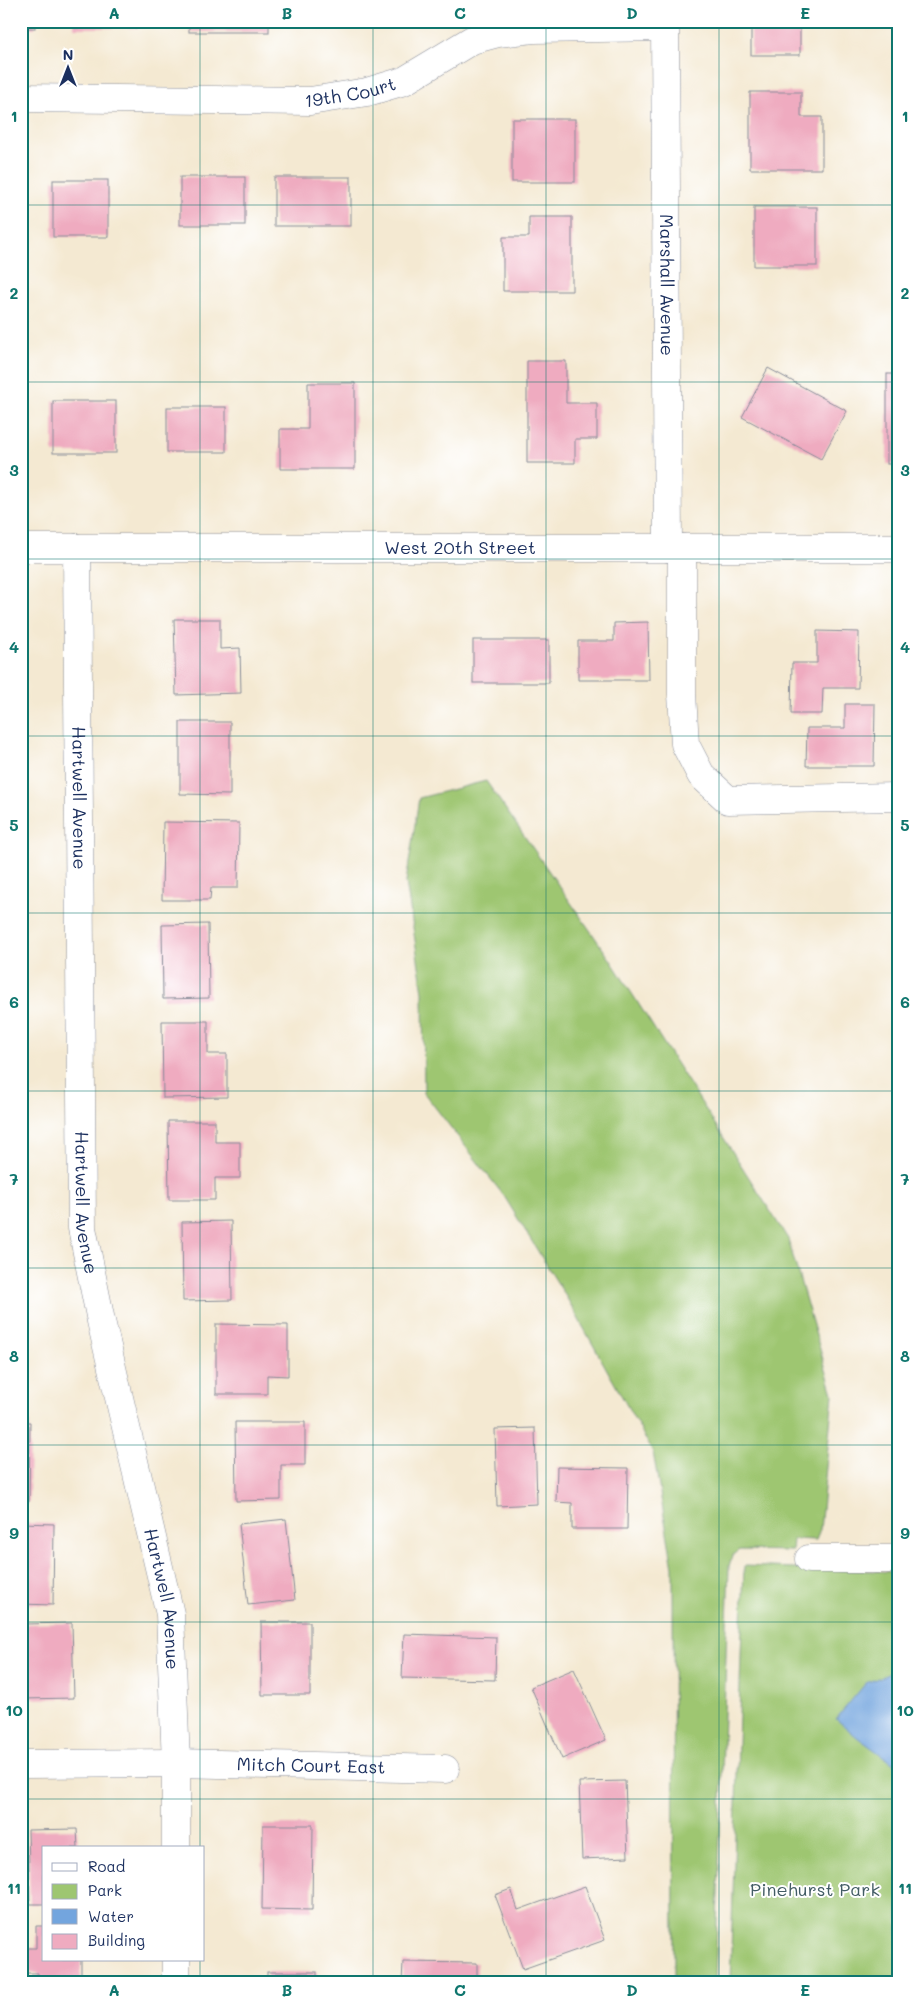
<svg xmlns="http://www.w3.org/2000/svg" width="919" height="2004" font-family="Mali,sans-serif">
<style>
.green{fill:#9ec671;stroke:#5c7a68}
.water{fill:#73a5de;stroke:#476a9e}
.building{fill:#efabc0}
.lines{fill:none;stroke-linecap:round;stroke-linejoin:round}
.minor-casing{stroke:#888c98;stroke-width:29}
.minor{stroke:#fff;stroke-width:28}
.grid{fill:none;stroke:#0f766e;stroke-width:1;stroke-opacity:0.55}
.labels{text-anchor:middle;stroke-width:4;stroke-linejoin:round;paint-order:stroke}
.street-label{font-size:18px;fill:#1b2f5e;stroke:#fff}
.park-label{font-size:18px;fill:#425c64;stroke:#fff}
.neatline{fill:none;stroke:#0f766e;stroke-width:2}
.grid-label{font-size:16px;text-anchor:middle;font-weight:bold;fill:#0f766e}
</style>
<rect width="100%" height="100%" fill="#fff"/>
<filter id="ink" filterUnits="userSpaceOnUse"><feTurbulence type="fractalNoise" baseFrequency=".02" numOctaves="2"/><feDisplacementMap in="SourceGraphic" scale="10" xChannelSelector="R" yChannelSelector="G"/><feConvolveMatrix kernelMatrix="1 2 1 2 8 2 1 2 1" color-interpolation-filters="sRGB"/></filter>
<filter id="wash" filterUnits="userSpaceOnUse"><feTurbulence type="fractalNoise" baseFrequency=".0096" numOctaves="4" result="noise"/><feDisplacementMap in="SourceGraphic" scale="20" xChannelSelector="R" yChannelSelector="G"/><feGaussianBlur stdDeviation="1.12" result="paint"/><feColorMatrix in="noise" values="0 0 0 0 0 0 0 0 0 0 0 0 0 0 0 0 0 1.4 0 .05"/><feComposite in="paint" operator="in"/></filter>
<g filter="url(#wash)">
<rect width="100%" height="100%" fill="#f4e9d2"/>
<!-- green -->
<g class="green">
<path d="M486,781l124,178 178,280 45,155 -13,136 -4,10 -23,-1 -1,12 -52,-1 -8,6 -3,10 -14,417h-41l-1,-416 -20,-115 -85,-152 -64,-104 -80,-103 -1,-101 -17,-110 13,-84z"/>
<path d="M744,1566l154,6v411h-168z"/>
</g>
<!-- water -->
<path class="water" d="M898,1670v97l-41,-30 -21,-18 30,-36z"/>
<g id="blocks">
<!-- building -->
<g class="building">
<rect x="21" y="21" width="14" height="7"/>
<rect x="74" y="21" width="70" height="7"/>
<rect x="189" y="21" width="80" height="11"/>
<rect x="311" y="21" width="80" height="3"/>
<rect x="751" y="21" width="49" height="34"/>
<path d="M750,92h51v25h21v52h-72z"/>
<rect x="512" y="119" width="63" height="63"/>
<rect x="180" y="177" width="65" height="48"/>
<rect x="274" y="177" width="77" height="49"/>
<rect x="53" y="180" width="55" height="57"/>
<rect x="754" y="207" width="63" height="59"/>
<path d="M529,217h43v74h-69v-54h26z"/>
<path d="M527,361h39v42h31v36h-22v24h-48z"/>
<path d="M768,368l79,43 -26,48 -79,-42z"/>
<rect x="887" y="374" width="11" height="90"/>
<path d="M308,383h47v86h-75v-40h28z"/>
<rect x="53" y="401" width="63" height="52"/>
<rect x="167" y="407" width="59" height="45"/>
<path d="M174,619h46v30l20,-1 1,45 -65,2z"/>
<path d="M648,622l1,58h-71v-39h36v-18z"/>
<path d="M817,631l42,1 -1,56h-35l-1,26h-31l1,-51h25z"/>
<rect x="473" y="640" width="76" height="43"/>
<path d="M845,704h30l-1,62h-68l1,-38h38z"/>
<path d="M180,722h50v73l-50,-1z"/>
<path d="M163,822l76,1 -1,65h-27l-1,12h-48z"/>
<path d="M208,924l1,74 -46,1 -1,-74z"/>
<path d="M162,1021h46v33h19v43l-64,1z"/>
<path d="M168,1121h47v21h25v36h-25v22h-46z"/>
<path d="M231,1221l1,79 -49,1 -1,-79z"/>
<path d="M216,1324l72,1v51l-21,-1v19h-51z"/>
<path d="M21,1422h9l-1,80h-8z"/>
<path d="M235,1422h70v43h-24v35l-45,1z"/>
<path d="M535,1428l2,76 -40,2 -2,-77z"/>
<path d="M557,1467l71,1 -1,61h-55v-26l-16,-1z"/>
<path d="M286,1519l9,81 -47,5 -9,-81z"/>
<path d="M21,1523l33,1 -1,81 -32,-1z"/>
<path d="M261,1622h49v73h-48z"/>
<path d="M72,1623l2,75 -51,1 -1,-75z"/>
<path d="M404,1634l92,3 -1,43 -93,-2z"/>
<path d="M574,1669l32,71 -44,19 -31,-72z"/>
<path d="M625,1781l3,76 -46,2 -3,-77z"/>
<path d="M263,1825h50l-1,85 -50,-1z"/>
<path d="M77,1829l1,19h-34v56h-14l-2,-74z"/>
<path d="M585,1886l20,54 -82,29 -28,-74 16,-6 7,21z"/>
<path d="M36,1926h8v34h37v23h-43v-10h-17l1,-25h14z"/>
<path d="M403,1962l74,1v20h-75z"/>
<rect x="267" y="1972" width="50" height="11"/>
</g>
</g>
</g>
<g filter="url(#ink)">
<use href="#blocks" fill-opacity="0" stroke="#888c98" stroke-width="1"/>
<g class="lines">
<!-- minor casing -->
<g class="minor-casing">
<g id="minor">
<path id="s1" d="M665,21l3,527"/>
<path id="s2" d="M21,98l289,3 57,-9 37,-11 68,-41 26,-7 35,-4 132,-2"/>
<path id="s3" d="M21,548h877"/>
<path id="s4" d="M77,548l5,680 19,93 69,293 6,149v85"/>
<path d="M682,548v146l3,50 16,31 27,25 170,-3"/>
<path d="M809,1559h89"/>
<path id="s5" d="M21,1764l155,-1 269,6"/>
<path d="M176,1983v-23"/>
</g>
</g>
<!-- minor -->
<use href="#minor" class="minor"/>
</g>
</g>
<!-- grid -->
<path class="grid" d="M200,21v1827M373,21v1962M546,21v1962M719,21v1962M21,205h877M21,382h877M21,559h877M21,736h877M21,913h877M21,1091h877M21,1268h877M21,1445h877M21,1622h877M21,1799h877M200,1960v23"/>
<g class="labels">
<!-- street labels -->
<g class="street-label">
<text dy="6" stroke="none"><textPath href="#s2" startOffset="330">19th Court</textPath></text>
<text dy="6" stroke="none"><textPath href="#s1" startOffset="264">Marshall Avenue</textPath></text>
<text dy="6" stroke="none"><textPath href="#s3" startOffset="439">West 20th Street</textPath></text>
<text dy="6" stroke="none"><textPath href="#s4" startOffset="250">Hartwell Avenue</textPath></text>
<text dy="6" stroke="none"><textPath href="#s4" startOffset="655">Hartwell Avenue</textPath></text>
<text dy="6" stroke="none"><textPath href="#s4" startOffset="1060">Hartwell Avenue</textPath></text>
<text dy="6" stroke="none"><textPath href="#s5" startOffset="290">Mitch Court East</textPath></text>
</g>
<!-- park labels -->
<g class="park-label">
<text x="815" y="1896">Pinehurst Park</text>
</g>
</g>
<!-- margin -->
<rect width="919" height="2004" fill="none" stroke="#fff" stroke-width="55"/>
<!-- legend -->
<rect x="42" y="1846" width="162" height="115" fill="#ffffff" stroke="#a4acbf"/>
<rect x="52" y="1863" width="25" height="8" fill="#ffffff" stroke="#a4acbf"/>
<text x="88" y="1872" font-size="15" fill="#1b2f5e">Road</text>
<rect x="52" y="1884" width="25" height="15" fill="#9ec671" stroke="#a4acbf"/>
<text x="88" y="1896" font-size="15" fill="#1b2f5e">Park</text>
<rect x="52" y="1909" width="25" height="15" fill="#73a5de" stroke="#a4acbf"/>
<text x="88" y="1922" font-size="15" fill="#1b2f5e">Water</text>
<rect x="52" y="1934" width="25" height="15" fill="#efabc0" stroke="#a4acbf"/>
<text x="88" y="1946" font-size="15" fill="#1b2f5e">Building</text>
<!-- north arrow -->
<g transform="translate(68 68)" stroke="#ffffff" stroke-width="4" paint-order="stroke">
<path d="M0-4L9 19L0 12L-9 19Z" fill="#1b2f5e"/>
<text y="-8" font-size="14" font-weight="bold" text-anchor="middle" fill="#1b2f5e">N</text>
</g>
<rect x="28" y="28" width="864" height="1948" class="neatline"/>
<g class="grid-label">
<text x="114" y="19">A</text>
<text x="287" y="19">B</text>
<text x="460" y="19">C</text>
<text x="632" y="19">D</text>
<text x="805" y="19">E</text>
<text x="14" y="122">1</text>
<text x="905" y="122">1</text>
<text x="14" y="299">2</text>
<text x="905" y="299">2</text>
<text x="14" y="476">3</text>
<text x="905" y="476">3</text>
<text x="14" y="653">4</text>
<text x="905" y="653">4</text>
<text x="14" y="831">5</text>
<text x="905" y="831">5</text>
<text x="14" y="1008">6</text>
<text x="905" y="1008">6</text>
<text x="14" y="1185">7</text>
<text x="905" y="1185">7</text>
<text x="14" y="1362">8</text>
<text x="905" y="1362">8</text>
<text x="14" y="1539">9</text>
<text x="905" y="1539">9</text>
<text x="14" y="1716">10</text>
<text x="905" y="1716">10</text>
<text x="14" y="1894">11</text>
<text x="905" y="1894">11</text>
<text x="114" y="1996">A</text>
<text x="287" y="1996">B</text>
<text x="460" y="1996">C</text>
<text x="632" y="1996">D</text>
<text x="805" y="1996">E</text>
</g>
</svg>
